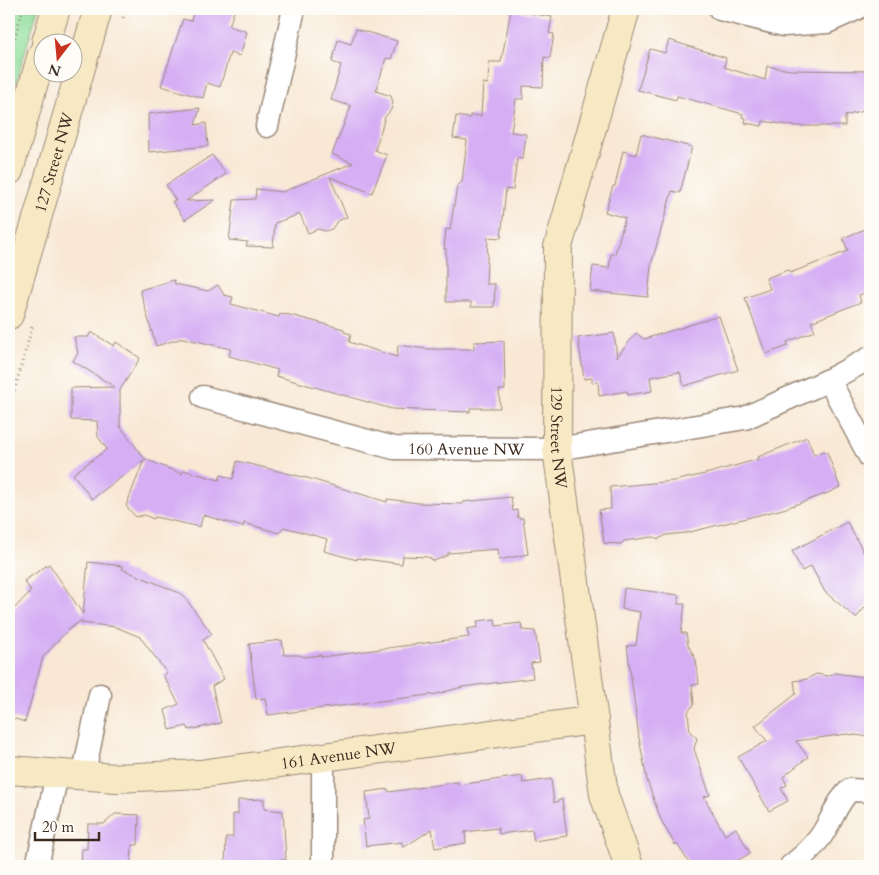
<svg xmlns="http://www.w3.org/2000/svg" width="879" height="875" font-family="Cardo,serif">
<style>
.green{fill:#91df9d;stroke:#66845e}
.building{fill:#d5aef4}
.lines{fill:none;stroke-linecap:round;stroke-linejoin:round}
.street-casing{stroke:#9a8979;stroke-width:25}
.secondary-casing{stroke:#9a8979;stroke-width:30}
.path{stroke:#9a8979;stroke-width:3;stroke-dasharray:1 4;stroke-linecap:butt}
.street{stroke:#fff;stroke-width:22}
.secondary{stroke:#f6e9c3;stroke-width:28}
.labels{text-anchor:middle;stroke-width:4.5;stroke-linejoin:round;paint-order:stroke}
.street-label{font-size:16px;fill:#3b2a1e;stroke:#fdfcf7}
</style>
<rect width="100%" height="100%" fill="#fdfcf7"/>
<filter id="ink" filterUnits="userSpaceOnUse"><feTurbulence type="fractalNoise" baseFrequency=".02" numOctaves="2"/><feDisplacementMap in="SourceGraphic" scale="10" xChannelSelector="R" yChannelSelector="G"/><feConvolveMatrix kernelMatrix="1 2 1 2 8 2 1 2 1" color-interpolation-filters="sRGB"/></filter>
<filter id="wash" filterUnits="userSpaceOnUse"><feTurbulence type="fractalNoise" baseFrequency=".0096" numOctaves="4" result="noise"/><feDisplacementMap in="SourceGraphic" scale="20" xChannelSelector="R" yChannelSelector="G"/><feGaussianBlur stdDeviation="1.12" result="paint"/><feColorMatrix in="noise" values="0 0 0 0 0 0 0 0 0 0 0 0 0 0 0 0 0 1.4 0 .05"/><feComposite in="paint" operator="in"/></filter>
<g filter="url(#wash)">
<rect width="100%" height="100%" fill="#f8e8d4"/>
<!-- green -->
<path class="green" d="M9,9h29l-29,97z"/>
<g id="blocks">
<!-- building -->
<g class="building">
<path d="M194,9h41l-6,17 18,6 -7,24 -10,-3 -10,34 -13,-4 -4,15 -42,-12 22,-67 8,2z"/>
<path d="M511,10l41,7 -3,16 5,1 -4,24 -6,-1 -1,30 -20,-1v13h-7l-5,33 15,2 -3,25 -6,-1 -4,32 -7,-1 -5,49 -13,-1 -2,47h9l-1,23h-23v-5h-25v-53h-2l2,-20 4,1 7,-44 5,-4 5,-42 -14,-2 3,-22 14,2v-3l11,1 2,-33 5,1 1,-22h12z"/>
<path d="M356,29l41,12 -6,18 -5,-1 -10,33 15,5 2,7 -2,7 -6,7 -10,33 12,5 -15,38 -42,-16 17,40 -10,4 -5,8 -7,2 -7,-2 -10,4 -8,-19 -25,9 -2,24 -27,-1 2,-4 -19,-2 5,-40 21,-1 1,-10 26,3 71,-29 -21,-9 19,-48 -20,-6 10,-35 -9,-3 6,-22 13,4z"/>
<path d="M669,40l57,18 -2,9 41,13 2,-14 23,4 80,1v38l-25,7v10h-51l-31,-5 -1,5 -17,-3 1,-5 -4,-1 1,-3 -66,-18 -1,4 -38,-10 12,-41 15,4z"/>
<path d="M200,108l-5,17 11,-2 2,23 -59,6 -1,-38z"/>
<path d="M641,134l51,13 -12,46 -8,-2 -21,74 -3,32 -58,-6 3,-25 16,2 2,-14h4l10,-36 -20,-6 8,-26h2l8,-35 13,4z"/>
<path d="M212,155l14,19 -40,27 29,-1 -30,20 -13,-19h4l-10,-16z"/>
<path d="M870,227v64l-11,4 2,7 -50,20 4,9 -28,11 1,4 -22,8 -21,-56 25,-9 -4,-11 22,-8 2,3 58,-22 -5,-13z"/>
<path d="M174,280l1,4 33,7 10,-6 6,10 9,2 -2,7 48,13 1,-3 10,1 54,14v3l7,2 -2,8 48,15 1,-12 29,4h47v-7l30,-1 1,49h-6l1,18h-30v4l-78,-3 -116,-33 2,-6 -49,-14 2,-7 -48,-11 -27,8 -16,-56z"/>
<path d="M719,316l19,54 -54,16 -4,-14 -30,5 2,14 -24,4 -1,-4 -28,5 -1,-14 -6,1v-5l-8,1 -6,-41 36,-5 3,24 19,-24 8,6z"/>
<path d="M91,332l23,14 2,-4 24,16 -20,32v36l25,33 37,15 1,-4 36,10 2,-5 12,4 4,-18 74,18 76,23v-3l31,4 45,1v-2l48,-5 2,14 4,-1 1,8h5l5,36 -29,6 -1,-11 -50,4v2l-14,6 -6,-4 -25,-1 -1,8 -45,-6v2l-33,-9 3,-12 -43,-12 -5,6 -35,-10 -1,4 -40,-12 -3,12 -45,-10 -1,2 -10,-4 -8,2 -10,-11 18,-46 -52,39 -19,-25 34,-25 -9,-12 -1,-16 -26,-1v-32l44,-1 -42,-26 5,-8 -4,-16h14z"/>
<path d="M807,437l7,18 9,-4 4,1 13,35 -12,6 -45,16 -97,24 -20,2 -7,4 -6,-2 -29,4 -3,3 -17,-1 -5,-33 12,-1 -1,-22 64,-6 35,-8 50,-14 -1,-2z"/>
<path d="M847,522l23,42v37l-14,17 -31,-26 -14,-26 -9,5 -10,-20z"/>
<path d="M88,562l35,4 -1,3 60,25 30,40 -9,6 21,39 -12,7 9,37 -32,7 -2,-4 -17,4 -5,-20 14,-6 -16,-29 4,-2 -27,-36 -24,-10 -34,-4v-3l-14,10 -25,27 -18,65 -16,-5v-103l22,-23 -7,-10 25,-17 34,50z"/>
<path d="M624,588l55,7 -1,9h7l-4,29h5l2,12 8,15 3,24 -7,1 2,19 -6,8 2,20 7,6 -3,11 16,46 -6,2 21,38 11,-7 14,25 -21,13h-38l-14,-22 -2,1 -14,-25 -14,-40 -8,-42 -12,-92 9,-1 4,-33 -18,-3z"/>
<path d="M495,619l1,7 25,-3 1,7 13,1 5,31 -9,1 2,15 -71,9 -25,7 -169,21 -3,-17 -9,1 -7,-55 33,-4 2,15h16l4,2 17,-2 1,2 147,-20 -2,-8 11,-2 -1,-6z"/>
<path d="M835,673l35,5v59l-23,-3 -51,7 12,16 -25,20 4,8 -6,3 7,13 -19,10 -31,-54 29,-16 -12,-15 41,-32 -2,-13 13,-2 9,-5 12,2z"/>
<path d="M522,776l1,7 28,-4 3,24 8,-4 5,37 -33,5 -2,-11 -33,4 -1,-6 -33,4 1,11 -31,5 -3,-19 -29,19 -1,-6 -36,4 -3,-26 6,-1 -3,-27 22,-3 1,3 69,-10v3z"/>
<path d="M264,799v10l19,2 3,49h-17v6h-44l1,-29h7v-23h5v-14z"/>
<path d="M115,814l24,1 -1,30h-6l-1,21h-50l1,-17h5l1,-25h16z"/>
</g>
</g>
</g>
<g filter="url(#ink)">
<use href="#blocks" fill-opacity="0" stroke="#9a8979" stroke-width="1"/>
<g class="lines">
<!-- street casing -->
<g class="street-casing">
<g id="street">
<path d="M720,9l64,16 43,-3 29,-13"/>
<path d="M267,126l27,-117"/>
<path d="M829,380l41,77"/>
<path id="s1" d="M203,397l191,51 163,1 188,-31 84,-38 41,-22"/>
<path d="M323,758v108"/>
<path d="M83,777l17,-82"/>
<path d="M37,866l20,-91"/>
<path d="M791,866c14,-11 28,-24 36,-40 8,-13 11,-25 23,-36l20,1"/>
</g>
</g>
<!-- secondary casing -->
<g class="secondary-casing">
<g id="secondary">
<path id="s2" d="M626,9l-68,238 -1,202 47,346 25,71"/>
<path d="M46,42l10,-33"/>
<path d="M9,171l33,-117"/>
<path id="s3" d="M9,315l89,-306"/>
<path id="s4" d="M9,770l107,8 84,-4 394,-54"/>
</g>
</g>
<!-- path -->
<g class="path">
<path d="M123,18l2,-9"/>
<path d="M9,57l14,-48"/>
<path d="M9,410l24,-86"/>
</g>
<!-- street -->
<use href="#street" class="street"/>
<!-- secondary -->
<use href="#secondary" class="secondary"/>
</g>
</g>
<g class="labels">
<!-- street labels -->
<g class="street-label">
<text dy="6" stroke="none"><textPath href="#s3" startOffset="159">127 Street NW</textPath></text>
<text dy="6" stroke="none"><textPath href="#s2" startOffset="438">129 Street NW</textPath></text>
<text dy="6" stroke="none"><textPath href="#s1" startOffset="270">160 Avenue NW</textPath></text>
<text dy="6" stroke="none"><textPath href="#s4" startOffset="331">161 Avenue NW</textPath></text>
</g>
</g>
<!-- margin -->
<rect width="879" height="875" fill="none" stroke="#fdfcf7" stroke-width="30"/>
<!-- north arrow -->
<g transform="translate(58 58) rotate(196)"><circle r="24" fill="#fdfcf7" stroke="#afa8a0"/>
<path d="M0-4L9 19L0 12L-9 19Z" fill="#c8321e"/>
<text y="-8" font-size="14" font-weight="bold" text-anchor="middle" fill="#3b2a1e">N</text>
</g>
<!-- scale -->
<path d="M35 832v8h64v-8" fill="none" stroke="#3b2a1e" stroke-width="2.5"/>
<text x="42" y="832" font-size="15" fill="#3b2a1e" stroke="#fdfcf7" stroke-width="4" paint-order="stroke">20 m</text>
</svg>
